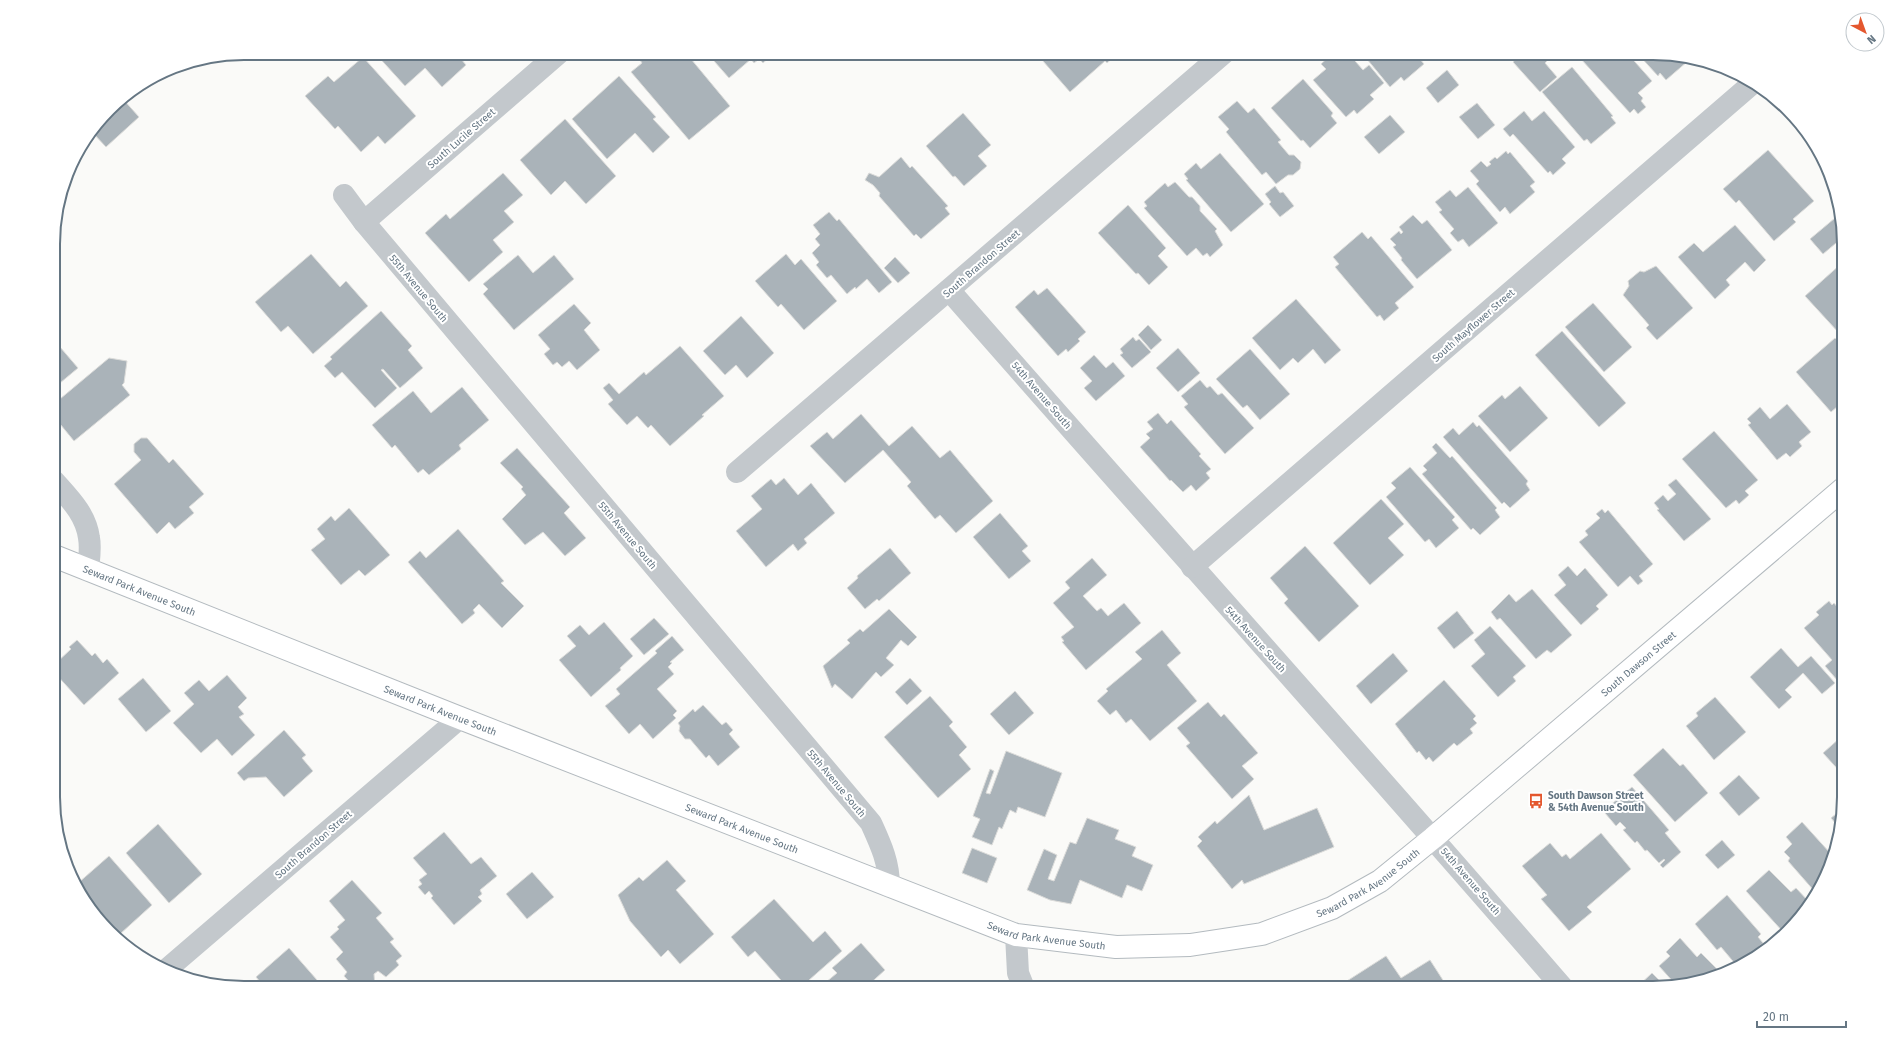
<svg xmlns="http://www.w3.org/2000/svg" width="1897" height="1041" font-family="'Fira Sans',sans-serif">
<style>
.building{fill:#aab3b9;stroke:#dcdcda}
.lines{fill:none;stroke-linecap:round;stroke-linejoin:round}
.secondary-casing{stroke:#b3babf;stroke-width:24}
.street{stroke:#c3c8cc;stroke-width:22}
.secondary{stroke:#fff;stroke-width:22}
.labels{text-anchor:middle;stroke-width:4;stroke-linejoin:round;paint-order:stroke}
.street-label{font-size:10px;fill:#657683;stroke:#fff}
.poi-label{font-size:10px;font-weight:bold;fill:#657683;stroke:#fff;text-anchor:start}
.rim{fill:none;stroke:#657683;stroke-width:2}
</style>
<rect width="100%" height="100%" fill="#fafaf8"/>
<!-- building -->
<g class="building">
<path d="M375,53h81l10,12 -24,22 -17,-19 -20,18z"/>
<path d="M649,53h37l44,53 -41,34 -58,-68 11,-9 -2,-3z"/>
<path d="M707,53h67l-11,10 -4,-4 -5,4 -3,-4 -22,19z"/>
<path d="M1036,53h82l-11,10 -2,-2 -35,31z"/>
<path d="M1333,53h15l15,17 6,-5 15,18 -14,12 4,4 -17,15 -3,-4 -8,7 -33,-37 13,-11 -5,-5z"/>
<path d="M1362,53h53l9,11 -20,17 -3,-4 -11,10z"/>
<path d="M1523,53h17l7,8 -2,2 12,14 -17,15 -27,-30z"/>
<path d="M1588,53h39l25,28 -14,12 5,5 -2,3 5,6 -8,7 -4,-5 -4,4 -49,-54z"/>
<path d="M1637,53h16l35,8 -22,19 -6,-7 -2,3z"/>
<path d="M363,57l53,59 -31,28 -7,-8 -17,16 -23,-26 -3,3 -30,-33 23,-20 6,6z"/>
<path d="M1572,67l41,49 -2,1 5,6 -25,21 -4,-5 -3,2 -42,-49z"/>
<path d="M1447,70l12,15 -21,18 -12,-15z"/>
<path d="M619,76l37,41 -3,2 17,18 -17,16 -18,-20 -28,26 -35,-40z"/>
<path d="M1303,79l30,34 -2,3 6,7 -27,25 -7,-8 -2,1 -30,-33z"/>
<path d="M122,98l17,19 -33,30 -13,-14 25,-32z"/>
<path d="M1237,101l11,12 6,-5 27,32 -3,2 11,13h5l7,7 -1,7 -7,6h-5l-12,9 -10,-12 -4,3 -36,-43 3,-3 -11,-12z"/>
<path d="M1477,103l18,22 -17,14 -19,-22z"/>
<path d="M1524,111l8,10 12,-10 31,36 -13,12 4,4 -13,12 -3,-4 -2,2 -35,-39 -3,3 -7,-8z"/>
<path d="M963,113l28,32 -13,11 9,10 -23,20 -9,-10 -2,1 -27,-31z"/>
<path d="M1390,115l15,17 -26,22 -15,-17z"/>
<path d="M565,119l51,57 -30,28 -21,-23 -14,14 -31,-35z"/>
<path d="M1768,150l46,51 -21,18 3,3 -22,19 -35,-41 -3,3 -13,-14z"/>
<path d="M1506,151l2,3 2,-2 25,30 -5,4 5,6 -25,22 -5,-7 -5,5 -24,-28 3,-3 -9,-10 11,-10 6,6 4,-3 -2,-2 6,-5 2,2z"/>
<path d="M1220,153l44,51 -33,28 -45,-52 2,-1 -4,-5 12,-11 5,6z"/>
<path d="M901,157l9,11 2,-2 36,40 -3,2 5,6 -29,25 -5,-5 -2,2 -35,-40 1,-3 -7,-8 -8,-5 4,-7 10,4z"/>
<path d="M503,173l20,22 -19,16 10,11 -21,18 10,12 -34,30 -44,-49 21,-19 4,5z"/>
<path d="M1175,182l14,15h3l8,9v5l17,18 -2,2 8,14 -13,12 -3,-4 -4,3 -7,-8 -9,8 -43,-48 3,-2 -3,-4 21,-19 3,4z"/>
<path d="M1275,186l5,7 3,-1 11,14 -14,11 -11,-13 2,-2 -6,-8z"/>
<path d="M1468,187l30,36 -29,24 -6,-8 -5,3 -8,-9 4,-4 -15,-17 3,-2 -7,-8 15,-12 6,7z"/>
<path d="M1128,205l38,43 -8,8 10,11 -19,18 -11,-12 -2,1 -38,-41z"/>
<path d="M829,212l8,9 2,-2 53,63 -13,11 -12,-14 -11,10 -1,-2 -8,7 -16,-19 -4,3 -11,-13 3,-3 -7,-9 8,-8 -5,-6 5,-5 -7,-9z"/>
<path d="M1413,215l9,9 5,-4 25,30 -35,29 -16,-19 1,-2 -9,-11 3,-2 -6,-6 9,-8 2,3 2,-2 -4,-5z"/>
<path d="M1835,218l7,9v11l-19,16 -13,-15z"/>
<path d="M1735,225l31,35 -12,12 -9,-10 -19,18 4,5 -15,14 -37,-42 16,-14 9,9z"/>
<path d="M1362,232l6,7 3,-3 43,51 -19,16 4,5 -15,13 -4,-6 -3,2 -42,-50 4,-3 -6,-7z"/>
<path d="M311,254l29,33 6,-6 22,25 -55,48 -25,-28 -7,6 -26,-30z"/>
<path d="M786,254l9,11 6,-6 36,42 -33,29 -23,-26 -3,3 -23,-26z"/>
<path d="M518,255l15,18 21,-18 20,24 -60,51 -31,-36 5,-5 -5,-5z"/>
<path d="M895,257l15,16 -12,10 -14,-15z"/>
<path d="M1842,263l1,66 -4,4 -34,-37z"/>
<path d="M1656,266l37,42 -36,32 -11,-12 3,-3 -26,-30 6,-9 -1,-5 12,-10 4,1z"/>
<path d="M1047,288l39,44 -8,7 2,2 -12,11 -2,-3 -8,7 -43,-49 19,-17 4,5z"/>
<path d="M1296,299l45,51 -16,14 -12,-15 -15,14 -5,-5 -13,12 -28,-32z"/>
<path d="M1593,303l39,44 -28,25 -39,-45z"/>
<path d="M574,304l17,19 -7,7 16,20 -23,20 -8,-9 -7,6 -5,-5 -4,3 -9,-11 6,-5 -12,-14z"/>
<path d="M381,311l31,35 -4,4 15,18 -23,20 -17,-19 -2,1 16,18 -22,20 -33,-36 -7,6 -11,-12 8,-7 -2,-2z"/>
<path d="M741,316l33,37 -27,25 -11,-13 -11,10 -22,-24z"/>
<path d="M1148,325l14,15 -11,10 -13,-15z"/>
<path d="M1562,331l64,72 -27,24 -64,-72z"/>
<path d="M1133,337l3,4 3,-2 12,13 -19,16 -12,-13 3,-2 -3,-4z"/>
<path d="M1835,338l8,8v61l-3,2 -2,-3 -7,6 -35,-40z"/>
<path d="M54,340l24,28 -24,20z"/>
<path d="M680,346l44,50 -22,19 2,1 -34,30 -19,-21 -3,3 -11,-12 -10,9 -19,-21 5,-4 -10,-12 6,-5 10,11 25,-22 2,3z"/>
<path d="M1178,348l22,25 -22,19 -22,-24z"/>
<path d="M1250,349l40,45 -30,26 -13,-15 -4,3 -27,-29z"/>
<path d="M1094,355l12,13 7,-6 12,14 -29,25 -12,-13 8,-7 -12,-13z"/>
<path d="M109,358l18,3 -3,22 -2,2 8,10 -56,46 -18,-22 2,-2 -4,-6v-7z"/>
<path d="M1200,380l7,8 3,-2 8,9 4,-2 32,35 -29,26 -41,-47 4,-3 -7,-8z"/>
<path d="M1520,386l28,32 -38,34 -32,-36 24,-21 3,4z"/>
<path d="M462,387l27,33 -30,25 2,4 -32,26 -6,-6 -5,4 -23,-28 -3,3 -20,-23 41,-34 18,22z"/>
<path d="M1787,404l24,28 -12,10 3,4 -12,11 -4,-4 -9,7 -29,-35 3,-2 -4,-4 13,-12 10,12z"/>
<path d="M1158,413l9,11 4,-4 30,34 -2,2 12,13 -5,4 4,5 -14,13 -5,-6 -8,7 -12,-12 -1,1 -30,-34 10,-9 -4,-4 7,-5 -6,-7z"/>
<path d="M861,414l28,32 23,-20 28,32 10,-8 43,51 -37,32 -16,-18 -5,4 -28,-33 4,-4 -28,-32 -38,33 -35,-37 17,-14 6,7z"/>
<path d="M1473,422l4,5 2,-2 49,56 -2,3 4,6 -20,18 -6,-6 -2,2 -59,-67 10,-9 6,7z"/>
<path d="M1714,431l44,49 -13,11 4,4 -10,9 -3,-4 -10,8 -44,-49z"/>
<path d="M141,438h6l22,25 4,-4 31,35 -15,13 5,6 -19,16 -6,-7 -12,12 -43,-50 27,-24 -7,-8v-8z"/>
<path d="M1436,443l14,15 2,-2 45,52 -2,2 5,7 -20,18 -7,-7 -2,2 -49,-56 5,-4 -4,-4 14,-13 -5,-6z"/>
<path d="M517,448l53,59 -6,6 22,25 -21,18 -22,-24 -18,13 -23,-26 24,-24 -5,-6 2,-2 -23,-24z"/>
<path d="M1410,467l45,50 -3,3 7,8 -23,20 -7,-9 -4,3 -39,-45 10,-9 -5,-5z"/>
<path d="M784,478l14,17 13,-12 24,30 -31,26 3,4 -9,8 -5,-7 -27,23 -30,-36 26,-22 -11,-13 20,-17 5,6z"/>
<path d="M1676,479l35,40 -27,22 -27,-31 2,-1 -5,-6 9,-8 5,6 8,-7 -8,-9z"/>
<path d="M1381,499l23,25 -16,14 16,17 -34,30 -37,-42z"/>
<path d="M349,508l41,47 -25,21 -6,-6 -18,15 -30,-35 14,-11 -8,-10 14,-13 4,5z"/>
<path d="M1602,509l3,4 3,-3 45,54 -14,12 4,5 -5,4 -8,-9 -12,11 -39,-45 9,-7 -3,-4 15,-13 -4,-4z"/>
<path d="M1000,513l28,33 -6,5 9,10 -22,18 -36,-42z"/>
<path d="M458,529l46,52 -3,2 23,23 -22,22 -23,-24 -6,6 2,3 -13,11 -54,-62 12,-11 6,7z"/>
<path d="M1305,546l54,60 -40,36 -35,-39 4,-4 -18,-21z"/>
<path d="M890,548l21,25 -32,28 -2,-2 -12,10 -18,-21 11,-10 -1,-2z"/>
<path d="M1092,558l15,17 -24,21 14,15 4,-3 7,8 16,-13 17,20 -55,47 -24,-28 2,-1 -3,-4 13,-10 -21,-24 17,-15 -5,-6z"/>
<path d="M1568,566l9,10 8,-8 23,27 -12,11 3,3 -18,16 -27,-30 12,-10 -8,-10z"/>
<path d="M1532,589l40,46 -21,18 -4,-3 -11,9 -36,-41 -3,2 -6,-8 18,-18 7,8z"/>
<path d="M1829,601l3,4 2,-2 9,11 1,74 -19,-22 7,-6 -28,-32 15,-13 -3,-3z"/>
<path d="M889,609l28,28 -9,9 -7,-6 -15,18 8,7 -13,12 -5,-5 -24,27 -17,-15 -3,4 -9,-22 27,-23 -3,-3 13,-11 3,3z"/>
<path d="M1457,611l17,22 -20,16 -17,-21z"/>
<path d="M654,618l15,16 -25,21 -14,-16z"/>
<path d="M604,622l29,34 -13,12 1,2 -30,27 -32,-37 17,-14 -9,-10 13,-11 9,10z"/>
<path d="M1490,626l36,40 -13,11 3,4 -18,16 -27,-31 14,-12 -11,-14z"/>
<path d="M1162,630l19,23 -14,12 30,36 -47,40 -19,-22 -5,4 -10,-13 -6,5 -13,-14 11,-10 -2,-2 36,-30 -7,-7z"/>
<path d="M672,636l12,14 -14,12 2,1 -4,4 6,7 -17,15 20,22 -4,4 3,3 -23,21 -13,-15 -11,10 -24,-28 15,-12 -4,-5 41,-36 -2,-2z"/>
<path d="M77,640l15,16 3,-3 8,10 4,-4 12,14 -35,32 -30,-33v-7l17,-16 -2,-2z"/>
<path d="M1781,648l17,19 13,-11 24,27 -13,11 -19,-21 -18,17 7,7 -13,12 -29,-32z"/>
<path d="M1393,653l15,18 -37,33 -15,-18z"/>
<path d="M227,675l20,23 -9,9 6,7 -5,3 16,18 -23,21 -15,-17 -16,14 -28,-30 21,-19 -10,-11 15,-13 10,11z"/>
<path d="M143,678l28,33 -25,21 -28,-33z"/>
<path d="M910,678l12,13 -15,14 -12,-13z"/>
<path d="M1444,680l32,36 -3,3 4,4 -7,6 3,4 -16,13 -3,-3 -21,19 -4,-5 -3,3 -7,-9 -2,2 -22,-29z"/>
<path d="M1015,691l19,22 -25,22 -19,-21z"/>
<path d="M930,696l23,26 -4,4 18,21 -8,8 12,14 -33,29 -54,-61z"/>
<path d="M1715,697l31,35 -32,28 -28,-34 12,-10 -2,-3z"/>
<path d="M1208,702l13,15 3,-3 34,39 -16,13 12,13 -22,20 -46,-53 4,-3 -13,-15z"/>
<path d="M703,705l19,20 4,-3 7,8 -4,4 11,13 -22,19 -9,-11 -3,3 -16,-19h-5l-6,-8 1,-5 -2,-3 15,-14 2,3z"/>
<path d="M284,730l22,25 -4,3 11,13 -29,26 -18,-20 -18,1 -4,3 -7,-8z"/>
<path d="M1841,737l3,2v37l-21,-23z"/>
<path d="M1663,748l17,18 3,-2 25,29 -33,29 -42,-47z"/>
<path d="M1006,751l56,22 -17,44 -27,-10 -2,6 -6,-3 -8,19 -3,-2 -7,18 -20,-8 8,-18 -7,-3 17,-47 4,2 -8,22 4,1z"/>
<path d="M1739,775l21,23 -21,18 -20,-23z"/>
<path d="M1632,787l37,43 -4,3 16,19 -18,16 -3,-3 5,-5 -1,-1 -5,4 -12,-13 -2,1 -8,-10 -2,2 -12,-13 3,-2 -6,-6 -4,4 -11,-13 4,-3 -2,-2z"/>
<path d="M1249,795l15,35 53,-22 17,39 -90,37 -2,-4 -10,9 -35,-43 5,-5 -4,-4 17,-16 2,3z"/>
<path d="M1841,810l-4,15 -6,-7z"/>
<path d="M1087,818l32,12 -4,9 21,8 -4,9 21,9 -11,26 -15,-6 -5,13 -42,-18 -9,24 -21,-4 -23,-10 17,-41 13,6 -9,24 6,2 16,-39 6,2z"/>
<path d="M1802,822l29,32 -7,28 -8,11 -28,-32 2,-3 -6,-6 8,-8 -6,-7z"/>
<path d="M158,824l44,50 -33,29 -43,-50z"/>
<path d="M444,832l27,32 10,-7 16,19 -17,14 2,4 -4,3 4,4 -28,24 -23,-27 2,-2 -4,-5 -4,4 -7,-8 4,-3 -3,-4 8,-6 -14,-16z"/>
<path d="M1601,833l30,36 -44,38 5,5 -23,19 -28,-32 6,-4 -25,-29 28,-23 12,14 4,-3 4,5z"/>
<path d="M1722,840l13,15 -17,14 -13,-14z"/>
<path d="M972,848l25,10 -10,25 -25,-10z"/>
<path d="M109,856l43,49 -32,29 -43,-50z"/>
<path d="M667,860l19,21 -10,9 38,44 -34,30 -12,-14 -7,7 -31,-36 -12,-26 21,-18 4,4z"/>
<path d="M1769,870l22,22 5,-4 14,15 -14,20 -12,10 -38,-42z"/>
<path d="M532,872l22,25 -27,22 -21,-25z"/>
<path d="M352,880l30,33 -6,5 18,21 -4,3 12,14 -6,5 3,4 -13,12 -8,-6 -4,3 1,14h-20l-11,-12 3,-4 -11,-13 7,-7 -13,-15 9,-8 -2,-2 8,-7 -16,-19z"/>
<path d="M1727,895l34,39 -3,3 5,6 -26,23 -16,-19 -4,3 -22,-26z"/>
<path d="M774,899l39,43 12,-11 17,20 -42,37h-12l-33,-37 -7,6 -17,-20z"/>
<path d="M1680,938l17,19 4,-4 21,21 -8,4 -38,7 -17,-19 11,-10 -4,-4z"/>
<path d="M861,943l24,27 -20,18h-46l18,-15 -5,-5z"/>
<path d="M289,948l35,40h-59l-9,-11z"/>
<path d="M1386,956l15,22 29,-18 18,28h-112z"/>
<path d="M1652,973l14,14 -30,1z"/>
</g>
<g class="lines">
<!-- secondary casing -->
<g class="secondary-casing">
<g id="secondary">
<path id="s1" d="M54,556l406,162 556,217 100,12 74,-2 72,-11 70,-26 48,-27 53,-43 410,-349"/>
</g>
</g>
<!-- street -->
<g class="street">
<path d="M344,195l20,27 507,601c10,22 18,39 18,63"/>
<path d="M364,222l195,-169"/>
<path d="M949,290c204,233 411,463 614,698"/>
<path d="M737,472l487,-419"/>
<path d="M54,481c15,17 32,33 35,57 2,10 0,22 -1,32"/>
<path d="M1192,567l561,-484"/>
<path d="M1016,935l2,38 6,15"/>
<path d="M166,970l294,-252"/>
</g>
<!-- secondary -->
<use href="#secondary" class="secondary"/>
</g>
<!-- icons -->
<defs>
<g id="bus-bare" transform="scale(1.2)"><path d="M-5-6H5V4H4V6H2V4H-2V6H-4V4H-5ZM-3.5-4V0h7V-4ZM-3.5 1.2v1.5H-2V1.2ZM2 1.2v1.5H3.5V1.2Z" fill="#e4572e" stroke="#fff" stroke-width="2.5" paint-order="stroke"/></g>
</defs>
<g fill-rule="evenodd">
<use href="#bus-bare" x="1536" y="801"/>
</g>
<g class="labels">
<!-- street labels -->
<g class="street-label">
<text transform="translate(461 138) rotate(-41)" y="4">South Lucile Street</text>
<text transform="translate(981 263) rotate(-41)" y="4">South Brandon Street</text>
<text transform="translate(419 288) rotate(50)" y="4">55th Avenue South</text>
<text transform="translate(1473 325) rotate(-41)" y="4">South Mayflower Street</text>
<text transform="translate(1042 395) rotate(49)" y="4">54th Avenue South</text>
<text transform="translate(628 535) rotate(50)" y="4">55th Avenue South</text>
<text dy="4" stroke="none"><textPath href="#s1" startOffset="92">Seward Park Avenue South</textPath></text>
<text transform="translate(1256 639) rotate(48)" y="4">54th Avenue South</text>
<text dy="4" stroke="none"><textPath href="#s1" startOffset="1749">South Dawson Street</textPath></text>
<text dy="4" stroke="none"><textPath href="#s1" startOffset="416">Seward Park Avenue South</textPath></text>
<text transform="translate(837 783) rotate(50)" y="4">55th Avenue South</text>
<text dy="4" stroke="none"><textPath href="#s1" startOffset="740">Seward Park Avenue South</textPath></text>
<text transform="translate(313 844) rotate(-41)" y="4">South Brandon Street</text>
<text transform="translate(1471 881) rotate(49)" y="4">54th Avenue South</text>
<text dy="4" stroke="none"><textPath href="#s1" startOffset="1400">Seward Park Avenue South</textPath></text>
<text dy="4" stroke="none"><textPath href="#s1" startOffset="1064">Seward Park Avenue South</textPath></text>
</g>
<!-- poi labels -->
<g class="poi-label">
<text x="1548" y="799">South Dawson Street<tspan x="1548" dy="12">&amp; 54th Avenue South</tspan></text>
</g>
</g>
<!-- crop -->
<path d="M0 0H1897V1041H0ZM244 60H1653A184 184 0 0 1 1837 244V797A184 184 0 0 1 1653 981H244A184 184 0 0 1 60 797V244A184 184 0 0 1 244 60Z" fill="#fff" fill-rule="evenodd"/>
<path class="rim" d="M244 60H1653A184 184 0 0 1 1837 244V797A184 184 0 0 1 1653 981H244A184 184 0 0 1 60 797V244A184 184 0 0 1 244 60Z"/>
<!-- north arrow -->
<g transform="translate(1865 32) rotate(139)"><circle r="19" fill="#ffffff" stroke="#c1c8cd"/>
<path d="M0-3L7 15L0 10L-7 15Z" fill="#e4572e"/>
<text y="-6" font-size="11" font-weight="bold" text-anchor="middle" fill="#657683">N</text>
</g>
<!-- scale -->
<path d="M1757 1021v6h89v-6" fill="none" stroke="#657683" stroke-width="2"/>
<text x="1763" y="1021" font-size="12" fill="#657683" stroke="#ffffff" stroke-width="3" paint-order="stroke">20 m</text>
</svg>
